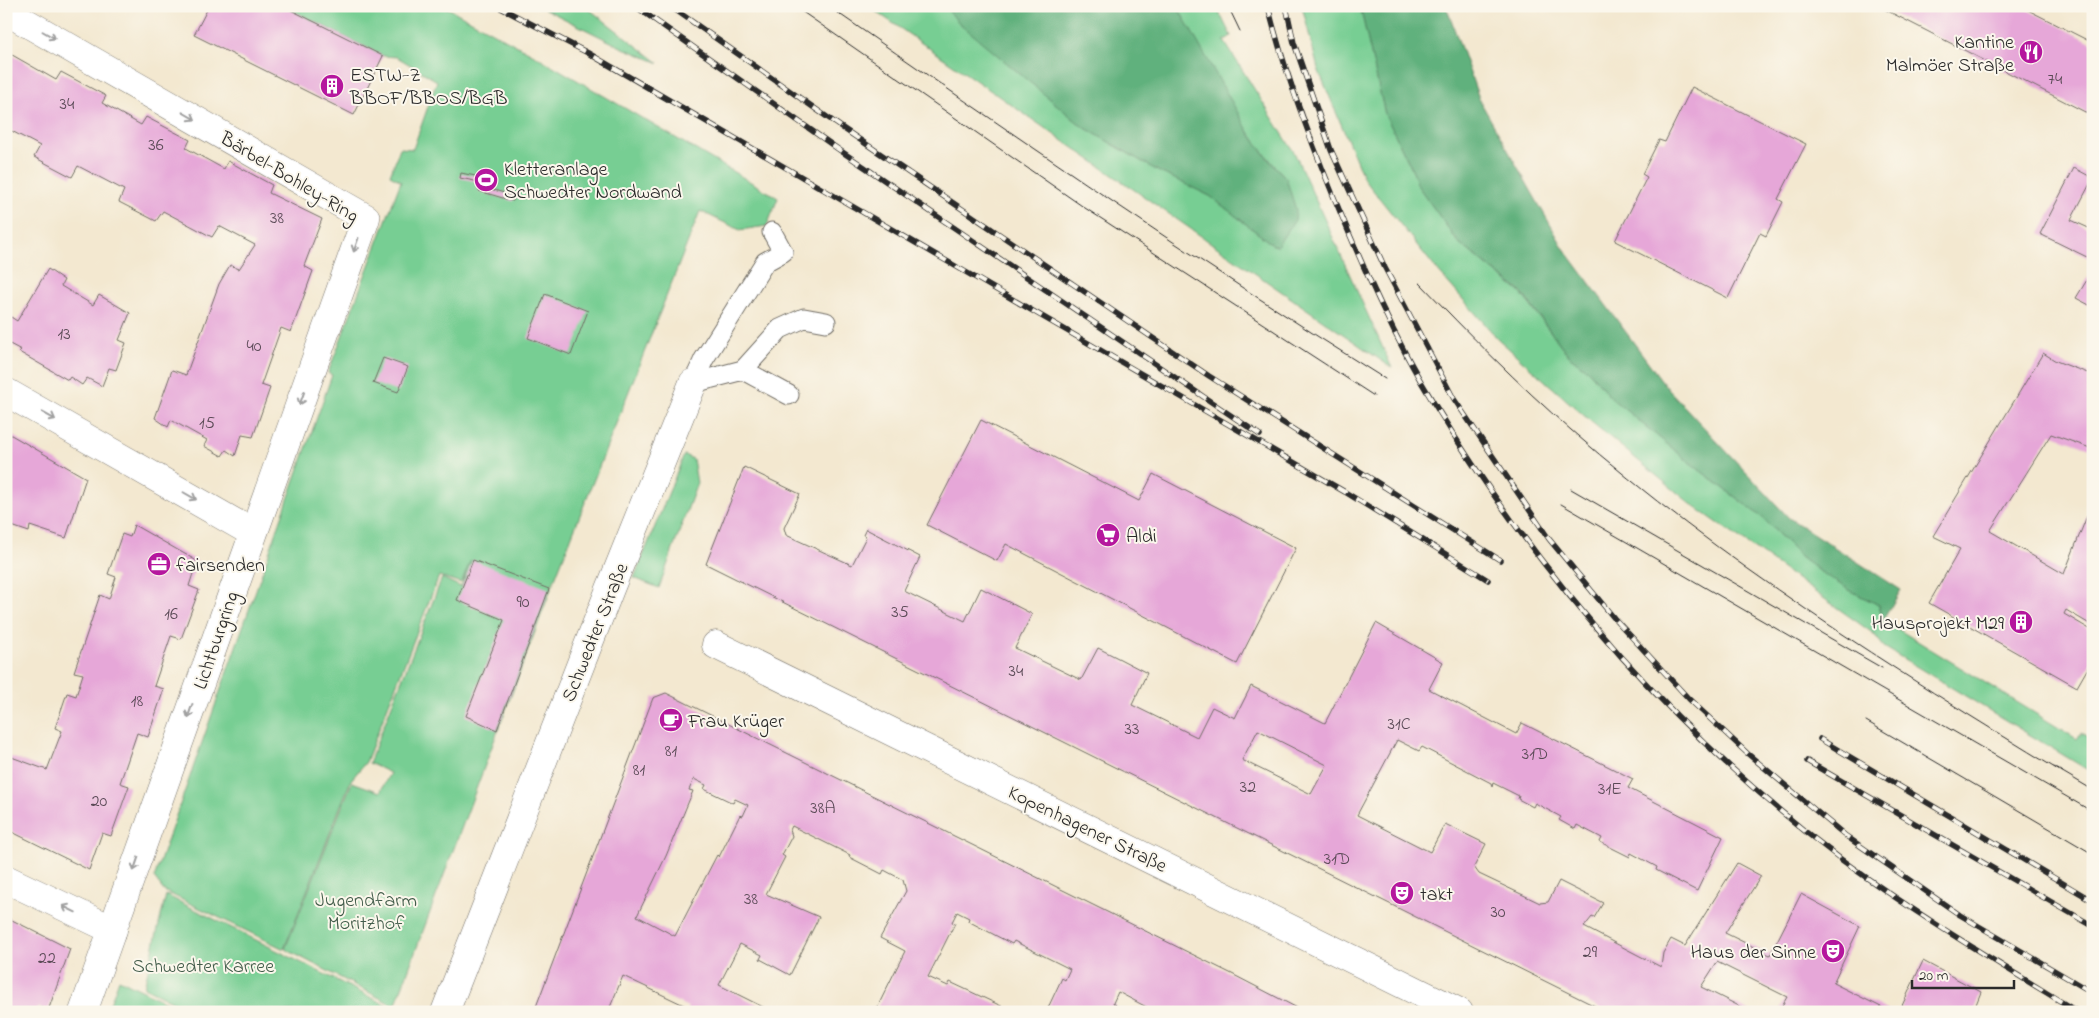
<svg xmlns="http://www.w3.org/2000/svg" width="2099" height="1018" font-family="'Indie Flower',sans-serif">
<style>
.green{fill:#77ce93;stroke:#517c5f}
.forest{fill:#61b17d;stroke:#466e54}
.building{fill:#e6a7d8;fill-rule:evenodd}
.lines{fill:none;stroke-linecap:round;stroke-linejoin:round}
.lane-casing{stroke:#716d65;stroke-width:21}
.street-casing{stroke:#716d65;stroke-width:29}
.lane{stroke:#fff;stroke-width:19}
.street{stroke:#fff;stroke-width:28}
.tram{stroke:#2b2b2b;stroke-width:1}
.rail-casing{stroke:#2b2b2b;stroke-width:5.5}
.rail{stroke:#fbf7ec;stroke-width:4;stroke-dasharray:11;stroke-linecap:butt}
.oneway{stroke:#a0a0a0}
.labels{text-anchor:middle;stroke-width:4;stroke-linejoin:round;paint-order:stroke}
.number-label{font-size:18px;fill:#5a4a56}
.poi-label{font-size:20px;fill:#2b2b2b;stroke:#fbf7ec;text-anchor:start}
.street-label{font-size:20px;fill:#2b2b2b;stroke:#fbf7ec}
.park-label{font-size:20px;fill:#425c4a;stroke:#fbf7ec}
</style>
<rect width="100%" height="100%" fill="#fbf7ec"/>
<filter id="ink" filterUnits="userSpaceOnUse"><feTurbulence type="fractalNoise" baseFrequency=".02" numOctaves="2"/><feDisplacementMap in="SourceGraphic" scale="10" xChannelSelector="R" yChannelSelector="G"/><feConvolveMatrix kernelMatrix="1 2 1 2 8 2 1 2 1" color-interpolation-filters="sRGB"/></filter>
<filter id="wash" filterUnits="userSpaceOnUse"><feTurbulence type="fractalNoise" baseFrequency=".0096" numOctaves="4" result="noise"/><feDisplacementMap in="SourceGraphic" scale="20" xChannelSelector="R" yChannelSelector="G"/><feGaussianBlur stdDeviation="1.12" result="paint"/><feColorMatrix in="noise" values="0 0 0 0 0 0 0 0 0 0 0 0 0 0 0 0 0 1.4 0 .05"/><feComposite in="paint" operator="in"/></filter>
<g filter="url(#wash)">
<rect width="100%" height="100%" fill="#f3e8d0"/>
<!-- green -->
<g class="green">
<path d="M283,6h161l92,50 242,142 -11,28 -27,4 -40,-19 -148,375 -157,420 -110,-57 67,-167 28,10 10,-19 -21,-10 73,-185 19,9 10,-27 -10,23 -22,-7 -73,186 -15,18 -67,169 -120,-58 -10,-13 178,-503 -4,-2 73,-192 -11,-6 10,-27 13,1 24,-68 -40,-24 -14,-1z"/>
<path d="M539,6h46l74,57 -38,-16z"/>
<path d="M868,6h77l14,16 123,104 76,45 52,25 63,49 4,1 9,-68c-44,-45 -79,-116 -109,-172h39l15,30 -7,5 70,111 98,216z"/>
<path d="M1302,6h58l25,108 28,57 5,15 40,56 62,50 49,64 21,16 21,26 78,64 74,56 36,37 23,18 29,18 28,14 4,15 194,119 4,-6 12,7v33l-209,-126 -10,-13 -183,-130 -102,-84 -91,-81 -61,-69 -73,-91 -46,-110z"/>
<path d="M684,455l9,4 4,24 -38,105 -25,-10z"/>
<path d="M166,895l228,114 -1,3h-199l-50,-25z"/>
<path d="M119,979l67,33h-79z"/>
</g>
<!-- forest -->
<g class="forest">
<path d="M945,6h232l73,128 19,26 17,18 10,32 -1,10 -18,26 -4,-1 -63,-49 -52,-25 -76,-45 -124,-104z"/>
<path d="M1360,6h86l34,95 83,146 105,142 121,129 112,72 -18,30 -4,-15 -28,-14 -29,-18 -23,-18 -36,-37 -74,-56 -78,-64 -21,-26 -21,-16 -48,-64 -63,-50 -40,-56 -5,-15 -28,-57z"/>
</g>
<g id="blocks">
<!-- building -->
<g class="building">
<path d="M209,6h74l100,50 -29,59 -160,-80z"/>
<path d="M1878,6h142l73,37 -2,72z"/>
<path d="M7,52l49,28 5,-8 45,24 -4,7 39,22 5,-8 44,23 -4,8 38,21 4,-8 44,24 -3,8 53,26 -18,47 9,5 -22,61 -10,-4 -20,57 9,3 -17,49 -11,-2 -7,21 -9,-6 -4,6 -18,-10 3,-6 -36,-20 -3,7 -13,-9 17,-48 14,5 33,-91 11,-19 9,4 16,-24 -36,-19 -7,11 -49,-26 -7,10 -37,-19 5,-12 -46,-24 -6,11 -38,-20 6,-11 -34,-18z"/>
<path d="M1692,87l114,57 -28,55 5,3 -17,34 -6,-3 -32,65 -113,-57 32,-64 -5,-3 17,-34 6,2z"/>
<path d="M2074,168l19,10 -22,42 22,10v30l-53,-26z"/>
<path d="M461,173l29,6 -1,5 -29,-6z"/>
<path d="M480,186l35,10 -2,5 -34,-10z"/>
<path d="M48,269l16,11 -3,6 32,19 6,-10 31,18 -11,27 7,3 -10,27 -7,-2 -7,18 -15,-8 -5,7 -12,-8 -2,3 -49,-28 2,-2 -15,-8v-17l5,-8 6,4z"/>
<path d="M2093,270v37l-17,-9z"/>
<path d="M545,294l43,17 -17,44 -43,-17z"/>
<path d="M2043,353l13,8 37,14v74l-42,-15 -61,97 74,43 29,-73v125l-27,-16 -2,4 29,17v28l-16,28 -148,-84 31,-54 -27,-13z"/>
<path d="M383,358l25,9 -10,25 -25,-9z"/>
<path d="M981,420l158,81 14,-27 143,74 -59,116 -231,-120 -9,17 -70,-36z"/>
<path d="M6,432l80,46 -20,60 -36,-12 -1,6 -23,-8 3,-6 -3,-1z"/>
<path d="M744,467l56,27 -16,34 2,7 66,30 14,-28 -3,-2 3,-6 54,28 -16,34 61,30 16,-33 51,26 -17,34 66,32 17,-32 22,11 27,14 -15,32 65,32 15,-30 23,11 16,-32 74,37 51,-100 67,39 -14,27 87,45 6,-11 111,56 -5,9 95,49 -26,54 -41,-21 1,-3 -26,-14 -1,4 -30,-15 2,-4 -25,-13 -2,4 -16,-9 2,-3 -26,-14 -2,4 -15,-8 1,-3 -26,-13 -1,4 -1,-4 -69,-36 -3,4 -22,-11 -40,75 73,37 15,-28 41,20 -12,23 5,7 61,29 8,-1 11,-21 44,22 -9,15 -2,-1 -8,10 77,40 2,-14 8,-14 14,7 52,-83 24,13 -36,57 45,22 31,-61 59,32 -27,57 58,29h-109l-2,-3 7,-12 -70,-35 -16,25 50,25h-144l-901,-448zM1258,730l69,35 -16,29 -69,-34z"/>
<path d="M134,525l63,36 -8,25 10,4 -18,49 -10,-3 -17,50 10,3 -16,48 -11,-4 -17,50 9,3 -18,50 -9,-3 -13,37 -83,-41v-74l41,15 15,-39 -7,-3 12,-35 9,3 7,-22 -9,-2 26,-77 9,4 7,-22 -8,-3 14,-40 8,3z"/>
<path d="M473,560l76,29 -52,141 -31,-14 38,-96 -47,-20z"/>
<path d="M666,693l566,281 73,38h-149l-38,-20 -5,11 3,2 -3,7h-67l16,-34 3,2 5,-11 -56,-28 -2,3 -44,-23 1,-3 -12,-6 -5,10 3,1 -27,54 20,9 2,-4 64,30h-139l30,-61 -25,-13 26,-47 -3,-11 -19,-10 -2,4 -33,-17 1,-2 -58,-29 -2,4 2,6 -10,19 3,2 -19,37 53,23 -29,58 -30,-16 2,-4 -22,-11 -21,41 54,27h-87l2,-5 -65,-31 -15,36h-74l119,-314zM694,779l12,6 -2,4 29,14 2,-4 13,6 -5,11 -3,-1 -21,42 -2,-2 -42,81 -38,-20 29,-60 27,-65 -4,-1z"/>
<path d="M6,917l64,32 -22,62 -9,-4 -2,5h-31z"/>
<path d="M1923,961l58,31 -8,20h-74z"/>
</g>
</g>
</g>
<g filter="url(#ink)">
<use href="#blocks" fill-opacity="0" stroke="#716d65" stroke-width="1"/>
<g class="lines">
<!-- lane casing -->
<g class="lane-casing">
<g id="lane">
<path d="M743,370l37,-41 24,-11 22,4"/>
<path d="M693,383l11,-24 61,-97 18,-10 -11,-20"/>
<path d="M693,383l50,-13 46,25"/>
</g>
</g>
<!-- street casing -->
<g class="street-casing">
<g id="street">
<path d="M6,11l360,207 -283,794"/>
<path d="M6,392l247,141"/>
<path d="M716,645l743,367"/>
<path d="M6,879l107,51"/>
<path d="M445,1012l165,-423 83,-206"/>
</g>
</g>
<!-- lane -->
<use href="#lane" class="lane"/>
<!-- street -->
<use href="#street" class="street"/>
<!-- tram -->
<g class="tram">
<path d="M794,6l291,202 289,188"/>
<path d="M828,6c184,128 367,254 557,373"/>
<path d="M1228,6l12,25"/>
<path d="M1420,283c49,51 98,101 151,147 150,131 320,238 489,341"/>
<path d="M1571,489l311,179"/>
<path d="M1561,504l532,308"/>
<path d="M1866,721l227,133"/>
<path d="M2054,767l39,23"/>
</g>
<!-- rail casing -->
<g class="rail-casing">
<g id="rail">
<path d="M497,6l91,47 757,439 143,88"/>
<path d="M635,6l203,143 422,286"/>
<path d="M670,6l174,123 365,247 291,184"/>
<path d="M1268,6c16,65 40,128 65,189 30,72 61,144 102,210 107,175 243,331 407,455 75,55 156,103 236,152"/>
<path d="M1286,6l8,37 37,107 54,118 69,131 95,140 65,79 75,81 59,55 98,82 114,79 133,78"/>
<path d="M1820,739l273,162"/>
<path d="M1807,761l286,165"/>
</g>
</g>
<!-- rail -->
<use href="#rail" class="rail"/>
</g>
<!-- one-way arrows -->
<defs><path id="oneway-shaft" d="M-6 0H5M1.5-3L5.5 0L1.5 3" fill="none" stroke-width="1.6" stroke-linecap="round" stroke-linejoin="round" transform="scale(1.25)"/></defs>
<g class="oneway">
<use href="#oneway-shaft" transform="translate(49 35) rotate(30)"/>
<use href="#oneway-shaft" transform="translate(189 116) rotate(30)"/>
<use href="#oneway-shaft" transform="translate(356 245) rotate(109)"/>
<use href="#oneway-shaft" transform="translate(302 398) rotate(110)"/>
<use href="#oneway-shaft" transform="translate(49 416) rotate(29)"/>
<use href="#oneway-shaft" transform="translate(190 496) rotate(30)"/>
<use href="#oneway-shaft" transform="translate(190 711) rotate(109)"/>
<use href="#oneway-shaft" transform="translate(136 864) rotate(109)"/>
<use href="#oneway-shaft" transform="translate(69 909) rotate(-154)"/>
</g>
</g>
<!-- icons -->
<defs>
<g id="restaurant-disc" transform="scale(1.25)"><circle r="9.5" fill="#b5179e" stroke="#fbf7ec"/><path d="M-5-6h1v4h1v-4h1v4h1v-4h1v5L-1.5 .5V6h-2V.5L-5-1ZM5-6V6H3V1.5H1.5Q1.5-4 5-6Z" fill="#fff"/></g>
<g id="building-disc" transform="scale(1.25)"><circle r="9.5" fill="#b5179e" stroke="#fbf7ec"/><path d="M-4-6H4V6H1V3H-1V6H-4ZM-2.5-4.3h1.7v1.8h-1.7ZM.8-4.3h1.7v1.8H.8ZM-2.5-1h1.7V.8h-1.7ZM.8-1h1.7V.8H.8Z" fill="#fff"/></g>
<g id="stadium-disc" transform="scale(1.25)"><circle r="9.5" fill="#b5179e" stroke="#fbf7ec"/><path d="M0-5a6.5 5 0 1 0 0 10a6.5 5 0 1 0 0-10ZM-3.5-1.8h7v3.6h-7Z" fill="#fff"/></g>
<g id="supermarket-disc" transform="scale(1.25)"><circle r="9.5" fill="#b5179e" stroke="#fbf7ec"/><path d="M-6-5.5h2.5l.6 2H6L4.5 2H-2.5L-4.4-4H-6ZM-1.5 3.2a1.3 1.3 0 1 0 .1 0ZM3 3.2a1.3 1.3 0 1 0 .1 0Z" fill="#fff"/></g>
<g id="office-disc" transform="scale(1.25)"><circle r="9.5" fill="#b5179e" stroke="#fbf7ec"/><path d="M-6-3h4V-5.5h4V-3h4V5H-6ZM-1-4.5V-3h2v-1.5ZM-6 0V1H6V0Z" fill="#fff"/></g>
<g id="cafe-disc" transform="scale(1.25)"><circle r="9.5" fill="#b5179e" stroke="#fbf7ec"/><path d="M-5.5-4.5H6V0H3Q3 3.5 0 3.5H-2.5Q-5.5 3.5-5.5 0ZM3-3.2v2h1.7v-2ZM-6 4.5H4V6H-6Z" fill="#fff"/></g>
<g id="theatre-disc" transform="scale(1.25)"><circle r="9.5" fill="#b5179e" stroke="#fbf7ec"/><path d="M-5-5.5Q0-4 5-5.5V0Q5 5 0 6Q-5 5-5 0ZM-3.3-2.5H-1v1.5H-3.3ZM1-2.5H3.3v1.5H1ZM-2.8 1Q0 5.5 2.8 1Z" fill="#fff"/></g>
</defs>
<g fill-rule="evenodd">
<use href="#restaurant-disc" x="2031" y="52"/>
<use href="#building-disc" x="332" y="86"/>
<use href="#stadium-disc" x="486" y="180"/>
<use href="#supermarket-disc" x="1108" y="535"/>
<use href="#office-disc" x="159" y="564"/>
<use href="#building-disc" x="2021" y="622"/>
<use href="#cafe-disc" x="671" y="720"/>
<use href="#theatre-disc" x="1402" y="893"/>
<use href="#theatre-disc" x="1833" y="951"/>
</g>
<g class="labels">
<!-- number labels -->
<g class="number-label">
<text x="2055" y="84">74</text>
<text x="67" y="109">34</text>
<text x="156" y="150">36</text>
<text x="277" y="223">38</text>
<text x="64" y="339">13</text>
<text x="254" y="351">40</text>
<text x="207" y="428">15</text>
<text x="523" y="607">90</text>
<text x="900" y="617">35</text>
<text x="171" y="619">16</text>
<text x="1016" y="676">34</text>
<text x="137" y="706">18</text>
<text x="1399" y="729">31C</text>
<text x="1132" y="734">33</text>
<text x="671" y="756">81</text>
<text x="1535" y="759">31D</text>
<text x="639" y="775">81</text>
<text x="1248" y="792">32</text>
<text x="1610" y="794">31E</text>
<text x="99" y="806">20</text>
<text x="823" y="813">38A</text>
<text x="1337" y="864">31D</text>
<text x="751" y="904">38</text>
<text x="1498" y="917">30</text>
<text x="1590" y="957">29</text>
<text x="47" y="963">22</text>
</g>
<!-- poi labels -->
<g class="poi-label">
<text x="2014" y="48" text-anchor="end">Kantine<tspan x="2014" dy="23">Malmöer Straße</tspan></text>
<text x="350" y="81">ESTW-Z<tspan x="350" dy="23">BBOF/BBOS/BGB</tspan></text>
<text x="504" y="175">Kletteranlage<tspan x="504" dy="23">Schwedter Nordwand</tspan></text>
<text x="1126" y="542">Aldi</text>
<text x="176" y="571">fairsenden</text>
<text x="2004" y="629" text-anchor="end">Hausprojekt M29</text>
<text x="688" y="727">Frau Krüger</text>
<text x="1420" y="900">takt</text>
<text x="1816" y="958" text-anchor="end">Haus der Sinne</text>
</g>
<!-- street labels -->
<g class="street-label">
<text transform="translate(290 176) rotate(31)" y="7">Bärbel-Bohley-Ring</text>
<text transform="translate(594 632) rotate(-68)" y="7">Schwedter Straße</text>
<text transform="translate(215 640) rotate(-71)" y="7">Lichtburgring</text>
<text transform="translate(1088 828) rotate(26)" y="7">Kopenhagener Straße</text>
</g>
<!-- park labels -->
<g class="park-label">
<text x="366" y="906">Jugendfarm<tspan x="366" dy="23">Moritzhof</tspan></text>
<text x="203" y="972">Schwedter Karree</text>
</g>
</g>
<!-- margin -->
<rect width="2099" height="1018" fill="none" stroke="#fbf7ec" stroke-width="25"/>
<!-- scale -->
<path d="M1912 980v8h102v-8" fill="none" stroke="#2b2b2b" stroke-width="2.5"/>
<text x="1919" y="980" font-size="15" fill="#2b2b2b" stroke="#fbf7ec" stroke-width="4" paint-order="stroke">20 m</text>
</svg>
